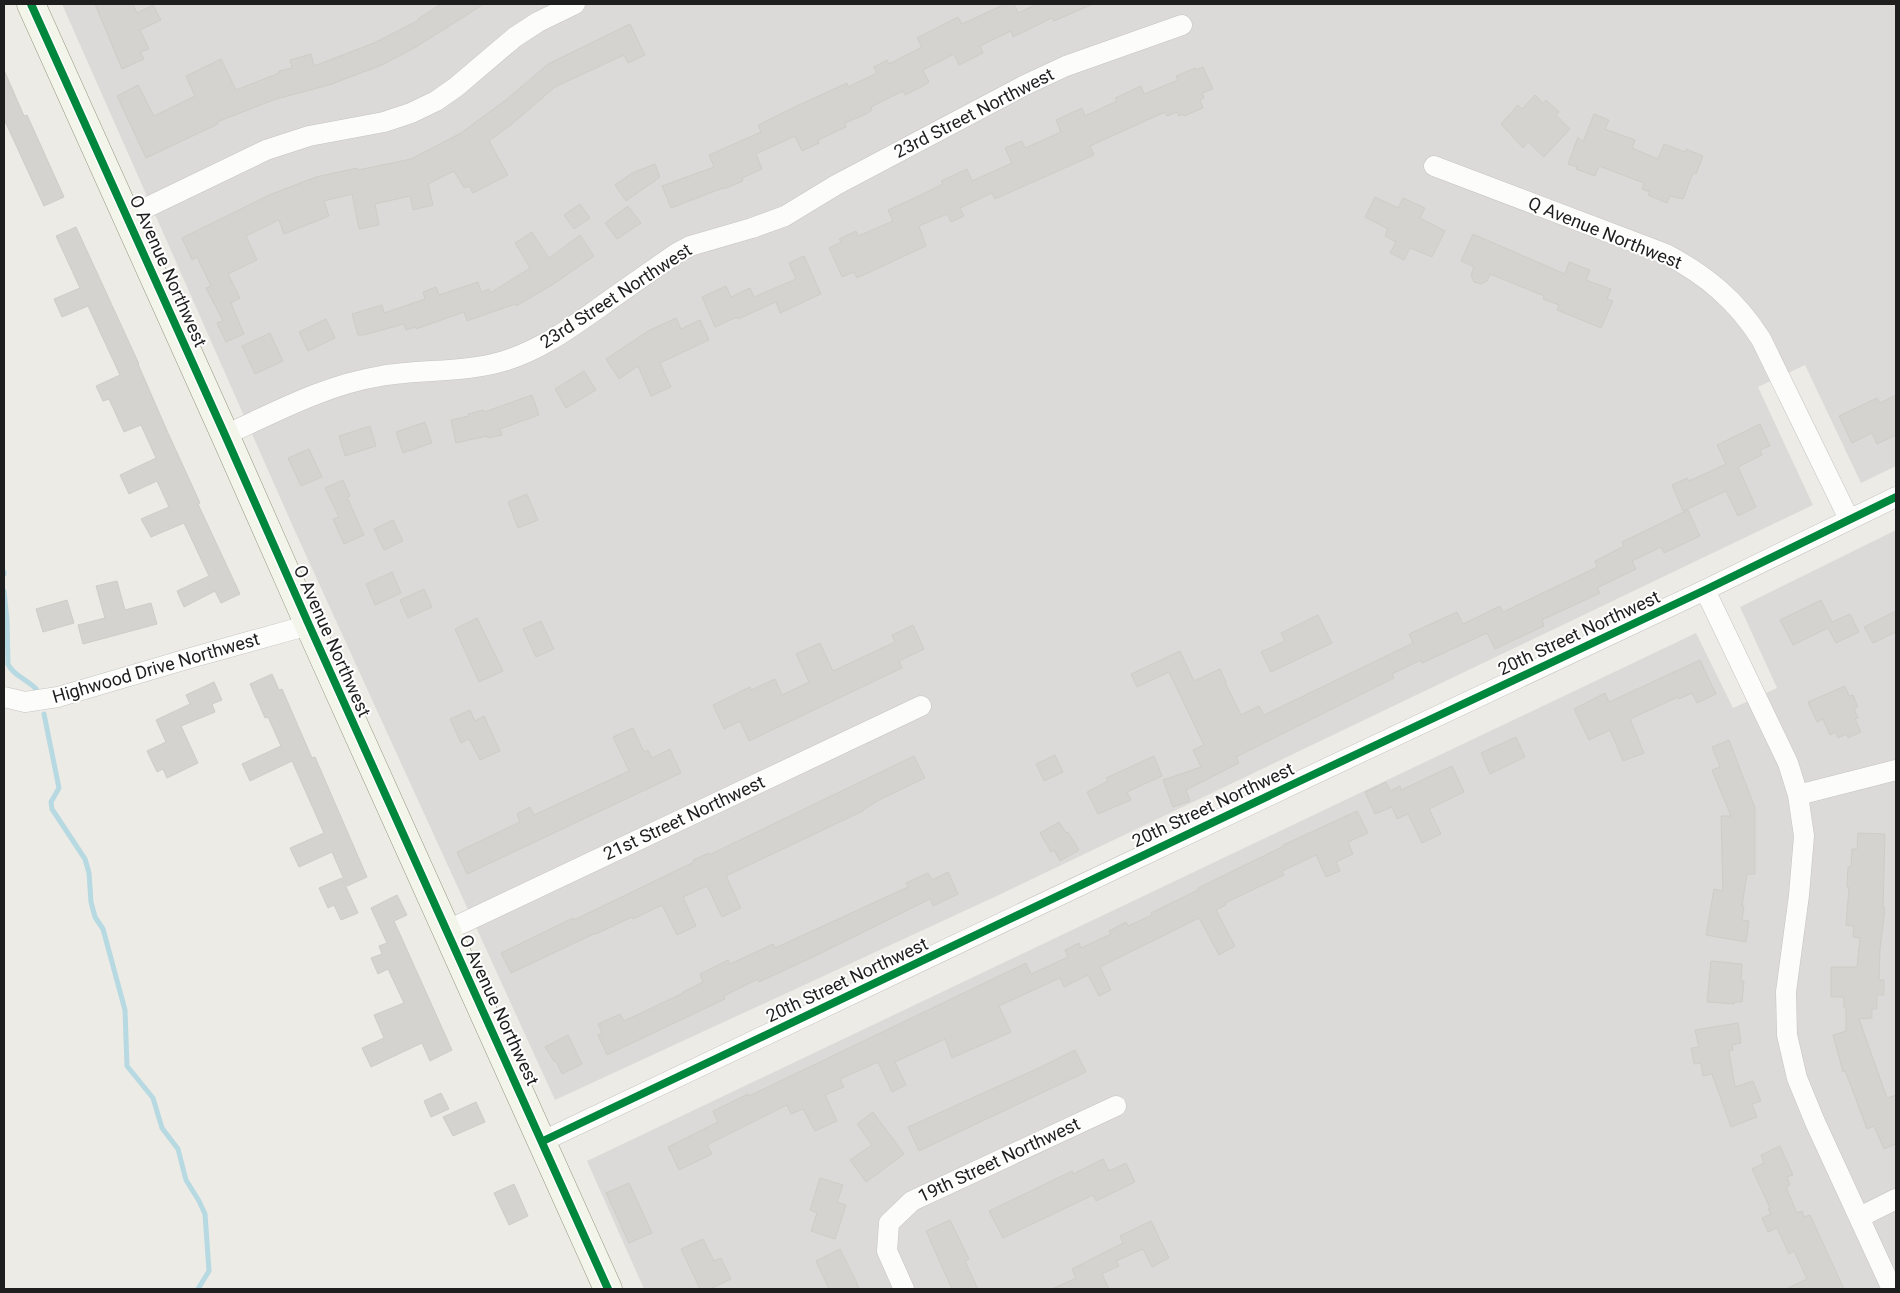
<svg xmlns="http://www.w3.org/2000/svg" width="1900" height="1293" font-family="Roboto,sans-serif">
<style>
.residential{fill:#dcdad8}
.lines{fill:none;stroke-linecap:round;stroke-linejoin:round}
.stream{stroke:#b7d9e2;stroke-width:5}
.building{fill:#d5d3cf;stroke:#d0ccc7}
.street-casing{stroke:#c5c4c2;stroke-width:21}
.secondary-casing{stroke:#94977e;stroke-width:29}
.street{stroke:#fcfcfb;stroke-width:20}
.secondary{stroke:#f3f4ea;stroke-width:28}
.cycleway-casing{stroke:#fff;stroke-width:11}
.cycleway{stroke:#00873e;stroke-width:8}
.labels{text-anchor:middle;stroke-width:4;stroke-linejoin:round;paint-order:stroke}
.street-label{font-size:18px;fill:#1e1e1e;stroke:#fff}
</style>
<rect width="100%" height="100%" fill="#edebe6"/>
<!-- residential -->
<g class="residential">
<path d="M62,4h1834v462l-35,17 -56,-118 -47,22 55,118 -812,389 -446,206 -261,-571z"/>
<path d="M1896,530v759h-1252l-57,-128 1109,-528 37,75 44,-20 -37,-81z"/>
</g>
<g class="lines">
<!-- stream -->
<g class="stream">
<path d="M4,572v2"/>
<path d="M4,591l3,29 1,44c5,12 21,16 29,26"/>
<path d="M44,714l15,74 -8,14 1,7 33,50 4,14 2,29 4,15 8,12 22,81 2,56 26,32 9,30 16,21 8,31 13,21 6,13 4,57 -11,18"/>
</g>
</g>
<!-- building -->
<g class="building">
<path d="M95,4h38l4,9 16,-8 8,15 -21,10 9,19 -9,3 4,7 -22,10z"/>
<path d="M441,4h43l-68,43 -34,18 -53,20 -53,14 -59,23 1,2 -72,34 -29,-62 21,-11 16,31 41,-20 -9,-20 35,-17 15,31 43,-17v-2l13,-3 -2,-8 21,-6 3,12 60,-23 45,-23 -1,-1z"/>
<path d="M1005,4h9l4,9 19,-9h56l-39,17 -2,-3 -39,19 -2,-6 -31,15 3,7 -24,12 -5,-11 -31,16 6,12 -8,5 -16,8 -2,-4 -32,16 1,3 -8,5 -19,8 1,4 -28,13 1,3 -17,8 -7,-15 -39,18 6,15 -20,9 1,3 -19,8 -1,-1 -52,20 -9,-22 52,-19 -5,-12 52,-23 -3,-7 41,-20 48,-22 1,4 29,-14 -3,-6 13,-7 2,4 33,-17 -5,-9 41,-21 4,7z"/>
<path d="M630,24l15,31 -17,8 -4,-8 -69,32 -43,37 -23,17 19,34 -35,18 -4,-7 -5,2 -10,-17 -26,13 5,21 -20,5 -3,-14 -35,8 4,21 -20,4 -7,-35 -28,7 5,15 -45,18 -5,-14 -33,16 11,24 -29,14 12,24 -9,5 13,31 -18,8 -9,-19 6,-2 -17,-33 5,-2 -14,-29 -5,3 -10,-22 87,-43 47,-18 41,-9 1,2 53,-11 50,-26 46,-34 41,-35z"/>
<path d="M1203,67l10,22 -11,4 2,5 -4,2 3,8 -19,8 -1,-2 -4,2 -2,-4 -10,4 -2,-4 -75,34 4,9 -99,44 -3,-6 -32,15 4,8 -13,6 -4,-8 -28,12 7,20 -69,32 -3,-6 -12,5 -13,-29 12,-6 -2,-3 17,-8 2,5 35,-15 -5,-11 35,-16 20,-10 -2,-3 26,-12 5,12 40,-18 -7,-15 17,-7 3,7 36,-16 -5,-12 26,-12 3,8 32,-15 -2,-3 26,-12 3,8 34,-14 -2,-4 19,-8 1,2z"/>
<path d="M4,70l20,46 3,-1 37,82 -20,9 -40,-87z"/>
<path d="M1535,95l8,8 3,-3 13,12 -3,3 14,14 -26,28 -16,-15 -5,6 -22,-24 17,-19 4,4z"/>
<path d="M1594,114l15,6 -4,9 30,11 -3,8 26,11 6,-15 21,8 1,-3 17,7 -7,18 -3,-1 -10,26 -13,-3 -3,7 -19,-8 2,-3 -8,-3 2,-6 -45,-17 -4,10 -19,-7 1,-2 -9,-3 10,-27 5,5z"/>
<path d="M655,164l5,13 -34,24 -11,-16 17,-12z"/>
<path d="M1375,197l23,11 5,-10 22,10 -5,10 25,13 -13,26 -22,-9 -6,12 -14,-7 6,-11 -11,-6 3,-7 -23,-12z"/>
<path d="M580,204l10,14 -16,11 -10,-14z"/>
<path d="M628,206l13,17 -24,16 -12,-16z"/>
<path d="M76,227l63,137h-1l30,69 32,70 -2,1 42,90 -19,9 -6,-12 -31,16 -7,-16 32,-15 -25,-53 -33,14 -10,-18 28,-12 -12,-26 -28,13 -9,-19 36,-17 -15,-33 -17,7 -15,-33 -6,2 -7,-15 24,-11 -32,-69 -26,11 -8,-18 26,-11 -24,-52z"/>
<path d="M532,232l17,26 31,-23 14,21 -42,29 -36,21 -1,-2 -48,17 -3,-9 -48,17v-2l-10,3 -2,-6 -40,11h-6l-6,-21 30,-9 2,8 41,-14 -2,-7 13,-5 3,8 39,-13 3,10 8,-3 1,4 40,-25 -15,-25z"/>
<path d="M1473,234l92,40 4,-12 21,8 -4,10 25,9 -4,10 6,2 -12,27 -44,-18 2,-5 -16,-6 1,-3 -54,-22 -3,7 -6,3 -7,-2 -3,-7 3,-8 -13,-6z"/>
<path d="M804,256l17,38 -41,19 -4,-11 -38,17 -1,-2 -22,10 -13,-30 24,-11 5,11 19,-9 4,9 42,-18 -7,-16z"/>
<path d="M676,318l5,11 19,-9 9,20 -49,23 11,24 -20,9 -13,-30 -19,13 -13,-20 42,-28z"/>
<path d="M326,319l9,19 -27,13 -9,-19z"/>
<path d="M270,333l13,28 -28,13 -13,-28z"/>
<path d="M584,371l12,19 -30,18 -11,-19z"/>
<path d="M532,395l7,20 -39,14 2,6 -14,3 -1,-2 -31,7 -5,-23 18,-4 -1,-2 16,-4v2z"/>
<path d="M1896,395v40l-19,9 -5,-11 -20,10 -13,-27 38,-18 3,5z"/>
<path d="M425,422l7,21 -29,10 -7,-21z"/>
<path d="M1760,424l10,22 -10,4 2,5 -24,12 18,40 -18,9 -12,-25 -43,20 -11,-26 15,-7 2,3 37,-17 -9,-19z"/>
<path d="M370,426l6,20 -31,10 -6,-20z"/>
<path d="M309,449l13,28 -21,9 -13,-28z"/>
<path d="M343,480l7,16 -3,1 17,38 -20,9 -11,-25 6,-2 -14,-29z"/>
<path d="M527,494l11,26 -20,8 -10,-26z"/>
<path d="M1688,510l12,26 -36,17 -3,-6 -29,14 4,8 -39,19 3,5 -58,27 2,6 -49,23 -8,-16 -65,30 -1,-3 -29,14 2,4 -158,79 3,6 -53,27 4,11 -17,6 -10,-27 38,-13 -8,-17 11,-5 -35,-73 -32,15 -6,-13 49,-23 14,30 26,-12 6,13h-1l16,33 18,-9 5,9 149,-72 -4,-9 48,-22 6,12 37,-18 3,6 94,-45 -2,-6 29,-15 -2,-4z"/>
<path d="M393,520l10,21 -19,9 -10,-21z"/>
<path d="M392,572l9,21 -26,12 -9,-21z"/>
<path d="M117,581l8,29 26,-7 6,21 -74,20 -5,-19 27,-7 -9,-32z"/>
<path d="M424,589l8,18 -24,11 -8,-18z"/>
<path d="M67,600l7,23 -31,9 -7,-23z"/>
<path d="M1821,600l11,22 18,-8 9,18 -23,11 -8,-15 -35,17 -13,-25z"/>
<path d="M1896,611v21l-23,11 -9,-16z"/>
<path d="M1318,615l14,28 -61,29 -10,-20 24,-11 -4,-8z"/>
<path d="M477,618l26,53 -24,11 -24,-53z"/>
<path d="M541,621l13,28 -18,8 -13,-28z"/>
<path d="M913,625l11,24 -25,12 3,7 -153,73 -9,-20 -16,8 -11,-24 37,-18 1,3 24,-11 7,16 27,-13 -13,-28 24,-11 13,28 62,-29 -3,-7z"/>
<path d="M1700,660l16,34 -19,9 -5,-10 -13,6 -1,-2 -48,22 14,34 -21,8 -13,-31 -21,10 -15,-31 31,-16 4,9z"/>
<path d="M272,674l7,16 3,-1 30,69 3,-1 52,120 -20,9 -15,-34 -33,15 -9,-19 34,-15 -32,-72 -42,20 -8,-17 39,-18 -13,-29 -3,1 -15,-34z"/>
<path d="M214,682l8,18 -10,4 3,8 -34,14 17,37 -31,15 -4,-9 -6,3 -10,-21 19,-9 -10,-22 34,-16 -4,-9z"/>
<path d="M1845,686l4,10 4,-1 5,12 -4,2 4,9 -3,1 6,13 -13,6 -1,-4 -9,4 -2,-6 -6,3 -7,-16 -6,3 -9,-20z"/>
<path d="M470,710l5,11 9,-5 16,35 -20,9 -11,-21 -8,4 -11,-24z"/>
<path d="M633,728l11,24 4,-2 4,8 18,-9 11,24 -214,101 -10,-22 63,-30 -3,-8 13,-7 4,8 95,-44 -16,-34z"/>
<path d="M1516,737l9,20 -35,17 -9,-21z"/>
<path d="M1729,740l26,68v66h-8l-5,32h2l-2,14 7,1 -3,21 -40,-7 8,-46 9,2 -2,-75h10l-19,-46 8,-3 -8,-20z"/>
<path d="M1055,755l8,17 -19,9 -8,-17z"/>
<path d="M914,756l11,22 -46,22 -16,10v1l-137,65 15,32 -19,9 -15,-31 -24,11 13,29 -19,9 -15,-30 -29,14 -1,-2 -36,17v-1l-85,40 -10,-20 72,-35 1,2 120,-58 -1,-2 16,-7v2z"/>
<path d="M1154,756l8,20 -35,16 4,8 -33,14 -11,-22 21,-11 -2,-3z"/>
<path d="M1452,766l12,26 -35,17 12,25 -19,9 -14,-29 -11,5 -5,-12 -17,7 -10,-22 21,-10 4,9 10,-5 1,4z"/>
<path d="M1357,811l11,22 -20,9 5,12 -17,8 4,9 -14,6 -10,-22 -34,16 2,4 -59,28 1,2 -10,5 19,36 -16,9 -20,-37 -99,49 11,23 -12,6 -11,-21 -24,12 -4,-9 -61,28 12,26 -59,26 -7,-19 -50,23 11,23 -14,7 -14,-30 -38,17 4,8 -19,8 12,26 -22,10 -12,-22 -12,5 -4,-9 -80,40 5,9 -33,16 -11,-23 50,-25 -5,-11 35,-17 1,2 277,-133 5,11 37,-17 -3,-7 14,-7 2,5 30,-14 -2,-3 17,-9 2,4 24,-11 -1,-2 47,-23v-2l86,-42 -1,-1z"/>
<path d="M1059,822l7,11 2,-1 11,18 -19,11 -6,-11 -3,2 -11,-19z"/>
<path d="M1858,833l27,1 -2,74h2l-5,42 -1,30h5v15h-7v14h-5v9l-13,1 28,79 9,-3v49l-12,5 -10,-23 -7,3 -16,-43 -6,-15 -2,1 -10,-37 13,-4v-23h-2v-11h-13v-30h26l3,-29 -7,-1 1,-11 -8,-1 3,-38h-2l1,-20h3l1,-18h5z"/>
<path d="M948,872l10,22 -25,12 -3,-7 -115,57 -56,26 -1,-3 -34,17 1,3 -118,56 -9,-20 4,-2 -4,-9 22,-10 4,7 59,-28v-1l20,-10 -3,-8 28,-14 2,4 43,-20 2,4 133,-61 -2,-4 22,-10 4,7z"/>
<path d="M342,878l16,35 -17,7 -7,-15 -6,3 -9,-20z"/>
<path d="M397,895l10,20 -13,6 58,129 -22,11 -8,-18 -51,24 -9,-19 22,-10 -10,-23 30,-12 -16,-34 -10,5 -7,-16 11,-4 -3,-8 8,-3 -16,-35z"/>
<path d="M1711,961l31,3 -1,17h3l-2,21h-8v2l-27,-2z"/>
<path d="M1738,1023l3,20 -9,2 1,5 -4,1 6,36 18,-6 8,20 -9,3 5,13 -26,10 -19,-53 -9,2 -2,-13 -7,1 -3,-16 8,-1 -4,-17z"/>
<path d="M568,1035l14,29 -20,10 -6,-13h-2l-9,-14z"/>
<path d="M1075,1050l11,22 -167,79 -11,-24 135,-61z"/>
<path d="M441,1093l8,16 -18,8 -7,-16z"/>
<path d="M476,1102l9,20 -32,14 -10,-19z"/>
<path d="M873,1112l31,42 -38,28 -16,-22 22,-15 -15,-21z"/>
<path d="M1780,1146l13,29 -6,2 3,8 -4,2 11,26 5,-2 2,6 6,-2 34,74h-58l21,-10 -13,-28 -5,3 -12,-26 -9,4 -6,-14 9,-4 -3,-5 2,-1 -18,-39 12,-6 -3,-8z"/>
<path d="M1103,1159l6,12 17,-8 9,19 -39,19 -3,-6 -90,43 -14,-27 83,-40 1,3z"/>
<path d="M820,1178l23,7 -6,17 9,3 -11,34 -24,-8 6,-18 -7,-3z"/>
<path d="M629,1183l23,50 -23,10 -23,-50z"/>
<path d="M514,1184l14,32 -19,9 -15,-32z"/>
<path d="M950,1220l19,39 -4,2 13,28h-26l-26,-58z"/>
<path d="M1151,1221l18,37 -17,9 -9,-18 -27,12 3,5 -17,8 7,15h-57l24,-11 -4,-9 51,-26 -3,-7z"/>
<path d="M703,1239l11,22 7,-3 10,21 -21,10h-10l-19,-40z"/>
<path d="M840,1249l16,32 3,8h-30l-13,-28z"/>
</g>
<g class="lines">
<!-- street casing -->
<g class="street-casing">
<g id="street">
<path d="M1434,166l232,88c41,22 70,46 95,85l88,180"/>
<path d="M127,217l139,-67 43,-14 75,-14 27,-9 25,-12 20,-14 59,-50 23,-15 37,-18"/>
<path d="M225,435c51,-23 100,-50 156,-59 41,-7 83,-3 123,-15 36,-11 65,-32 96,-54 25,-18 51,-36 77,-54l13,-7 62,-18 33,-12 51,-31 189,-100 41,-19 116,-41"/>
<path d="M1705,590l83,173 10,32 6,41 -5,59 -13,97 1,43 10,43 18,44 77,167"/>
<path d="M4,697l21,5 33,-5 136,-40 115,-32"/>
<path d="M1798,795l98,-25"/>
<path d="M446,931l475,-225"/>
<path d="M543,1141l761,-362 401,-189 191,-93"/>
<path d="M1860,1217l36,-18"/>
<path d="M904,1289l-17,-38 2,-28 23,-22 204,-95"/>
</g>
</g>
<!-- secondary casing -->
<g class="secondary-casing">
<path id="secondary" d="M31,4l194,431 84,190 299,664"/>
</g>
<!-- street -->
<use href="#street" class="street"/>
<!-- secondary -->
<use href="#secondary" class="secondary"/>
<!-- cycleway casing -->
<g class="cycleway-casing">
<g id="cycleway">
<path d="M31,4l194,431 84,190 299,664"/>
<path d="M543,1141l761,-362 401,-189 191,-93"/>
</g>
</g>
<!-- cycleway -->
<use href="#cycleway" class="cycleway"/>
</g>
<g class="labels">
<!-- street labels -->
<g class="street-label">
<text transform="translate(974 113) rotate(-27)" y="6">23rd Street Northwest</text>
<text transform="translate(1605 233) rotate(22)" y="6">Q Avenue Northwest</text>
<text transform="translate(168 271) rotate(66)" y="6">O Avenue Northwest</text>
<text transform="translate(616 296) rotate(-33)" y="6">23rd Street Northwest</text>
<text transform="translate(1579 633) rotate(-25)" y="6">20th Street Northwest</text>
<text transform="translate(332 641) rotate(66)" y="6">O Avenue Northwest</text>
<text transform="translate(156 668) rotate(-16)" y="6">Highwood Drive Northwest</text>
<text transform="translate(1213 805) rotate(-25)" y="6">20th Street Northwest</text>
<text transform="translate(684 818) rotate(-25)" y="6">21st Street Northwest</text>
<text transform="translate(847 980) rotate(-25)" y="6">20th Street Northwest</text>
<text transform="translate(499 1010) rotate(65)" y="6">O Avenue Northwest</text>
<text transform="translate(999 1160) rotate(-25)" y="6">19th Street Northwest</text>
</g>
</g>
<!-- border -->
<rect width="1900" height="1293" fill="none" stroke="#1e1e1e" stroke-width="10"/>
</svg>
